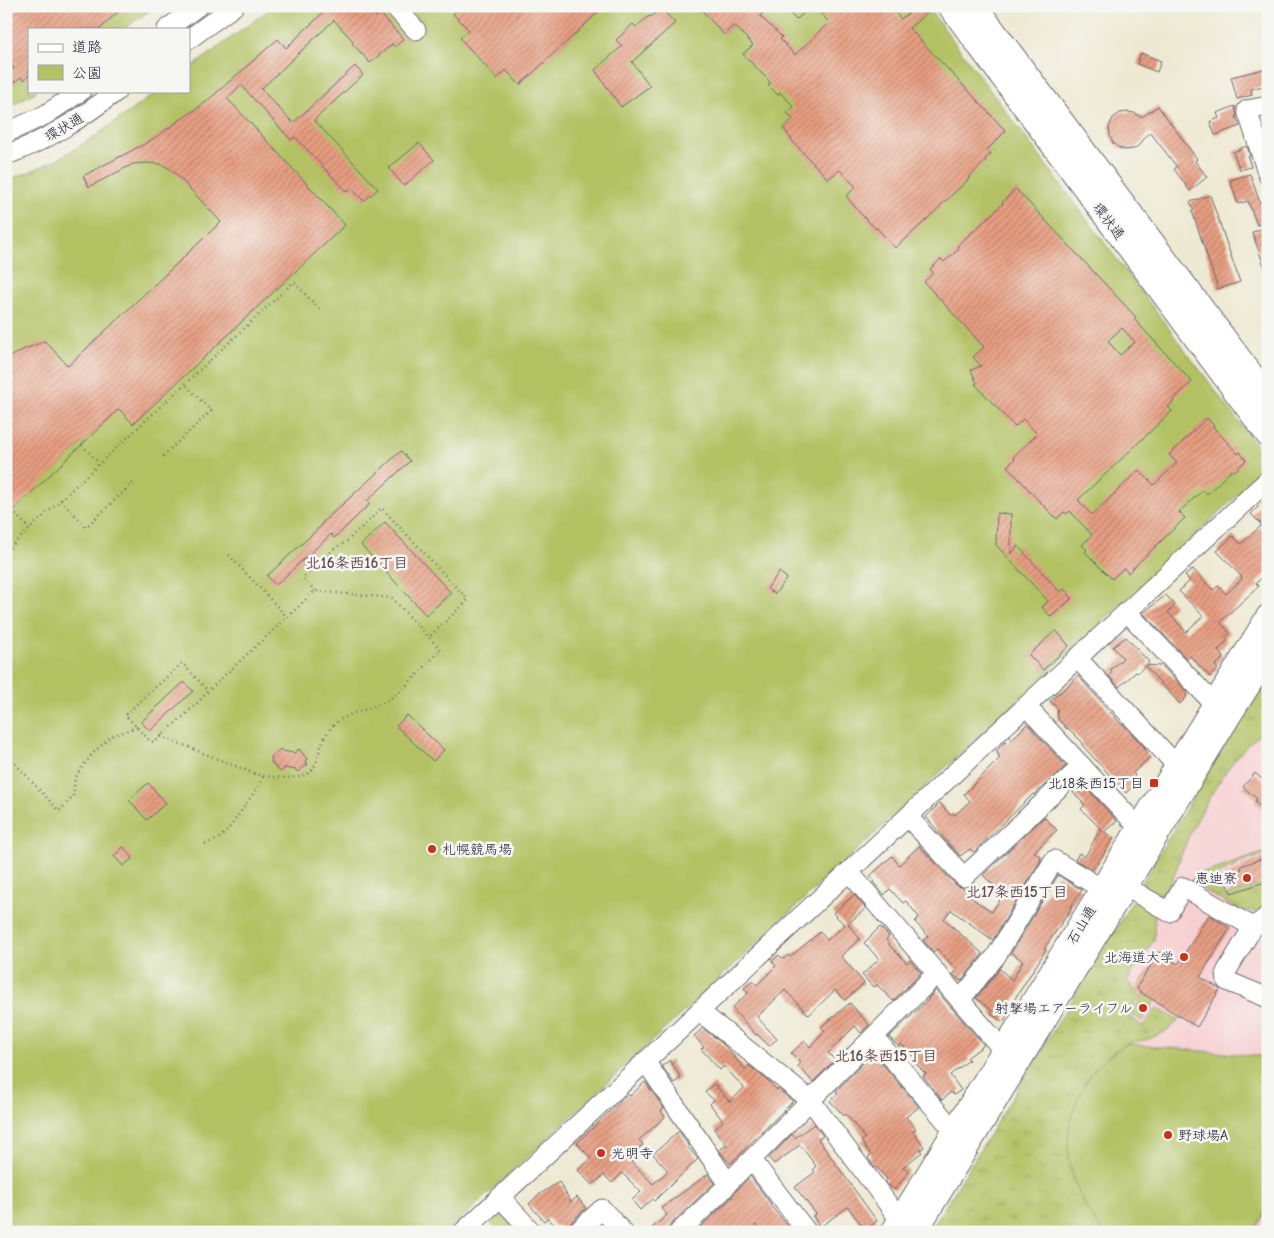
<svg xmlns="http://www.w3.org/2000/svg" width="1274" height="1238" font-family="'Comic Neue','Klee One',sans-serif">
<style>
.built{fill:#f7cfd1}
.grass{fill:url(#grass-tufts);stroke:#6a7250}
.green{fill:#b2c264;stroke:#6a7250}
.building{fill:url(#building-hatch);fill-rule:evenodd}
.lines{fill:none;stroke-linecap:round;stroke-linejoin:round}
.minor-casing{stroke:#696870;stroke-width:21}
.major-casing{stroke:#696870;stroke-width:26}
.path{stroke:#696870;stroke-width:2.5;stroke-dasharray:1 4;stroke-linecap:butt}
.minor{stroke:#fff;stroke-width:19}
.major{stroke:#fff;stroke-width:24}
.poi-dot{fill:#c8321e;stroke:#f6f6f2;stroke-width:2}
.labels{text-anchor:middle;stroke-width:5;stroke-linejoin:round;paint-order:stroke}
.street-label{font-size:14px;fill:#22223b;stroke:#f6f6f2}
.poi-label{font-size:14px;fill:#22223b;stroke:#f6f6f2;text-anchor:end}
.neighbourhood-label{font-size:15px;font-weight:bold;fill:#674d54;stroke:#f6f6f2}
</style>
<defs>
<pattern id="grass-tufts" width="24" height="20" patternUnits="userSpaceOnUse" patternTransform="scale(1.25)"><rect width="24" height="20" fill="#b2c264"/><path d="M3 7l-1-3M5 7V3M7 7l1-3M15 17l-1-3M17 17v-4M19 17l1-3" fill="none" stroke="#99a658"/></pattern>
<pattern id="building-hatch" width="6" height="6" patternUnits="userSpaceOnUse" patternTransform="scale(1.25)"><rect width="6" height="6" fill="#e79e81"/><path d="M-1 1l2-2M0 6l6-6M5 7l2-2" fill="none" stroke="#bb806b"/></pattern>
</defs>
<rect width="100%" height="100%" fill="#f6f6f2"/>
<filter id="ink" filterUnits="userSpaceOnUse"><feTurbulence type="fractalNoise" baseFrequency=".02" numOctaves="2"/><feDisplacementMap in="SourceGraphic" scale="10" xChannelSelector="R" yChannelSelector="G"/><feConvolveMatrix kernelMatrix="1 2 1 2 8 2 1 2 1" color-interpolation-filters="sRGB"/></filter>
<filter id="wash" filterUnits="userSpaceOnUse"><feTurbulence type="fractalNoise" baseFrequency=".0096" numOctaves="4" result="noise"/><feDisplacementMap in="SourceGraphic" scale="20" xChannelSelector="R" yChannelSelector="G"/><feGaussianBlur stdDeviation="1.12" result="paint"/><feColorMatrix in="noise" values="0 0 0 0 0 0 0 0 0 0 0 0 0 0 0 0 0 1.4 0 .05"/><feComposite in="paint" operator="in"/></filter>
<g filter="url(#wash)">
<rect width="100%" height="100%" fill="#eee9d2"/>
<!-- built -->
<path class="built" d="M1268,681v551h-336z"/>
<!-- grass -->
<g class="grass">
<path d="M1268,679v52c-5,2 -10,4 -14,8 -28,25 -53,71 -69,106 -6,13 -12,44 -26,50l-18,-11 79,-131 8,-11z"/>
<path d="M1268,851v6l-3,1 -2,-3 -26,9v2l-19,8 7,22 43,-14v26l-4,4 -26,-2 -48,-28 8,-9 12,-2z"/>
<path d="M1134,899l21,12 -1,29 -27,41 14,14 -14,19 16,13 13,-19 23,12 -12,11 -18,8 -23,5 -17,11 126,177h-295l-6,-7z"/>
</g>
<!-- green -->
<g class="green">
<path d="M6,6h150l-32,23h-95v62h8l-26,15 -5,-6z"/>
<path d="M274,6h653l341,455v6l-821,765h-441v-1052l21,-7 33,-15 34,-21 64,-46h31v-22z"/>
<path d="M1144,994l11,7 -13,20 -11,-7z"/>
<path d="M1126,1044l142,13v148l-13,27h-152c-5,-6 -9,-12 -13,-19 -25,-39 -30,-81 -8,-123 4,-8 8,-15 14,-22 8,-10 19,-17 30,-24z"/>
<path d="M501,1208l21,24h-23l-11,-12z"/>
</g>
<g id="blocks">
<!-- building -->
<g class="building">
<path d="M6,6h118l-24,23h-71v46l-5,5 -3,-3 -10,8 -5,-5v-5l8,-7 -8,-10z"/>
<path d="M330,6h36l10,11 4,-4 23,26 -8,8 -3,-3 -22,19 -18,-20 1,-2 -19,-21 -73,69 32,34 62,-57 8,9 -49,45 64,69 -14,12 -13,-13 -4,4 -52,-55 -4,3 -50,-55 -14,13 118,127 -212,199 -14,-15 -113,108v-158l19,-10 20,-8 23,25 153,-144 -46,-49 -8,-6 -7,-3 -14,-1 -13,1 -44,23 -6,-11 67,-35 56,-39 72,-63 8,9z"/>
<path d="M461,6h144l-85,79 -14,-15 -9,9 -37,-41 9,-8 -16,-16z"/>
<path d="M698,6h72l-10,10 22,21 -2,2 15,16 34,-33 -15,-16h75l12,13 17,-13h18l-27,22 97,103 -19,19 4,4 -6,5 1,2 -18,17 1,1 -29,27v1l-35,33v-1l-10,9 -18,-20 -1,1 -16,-16 -14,-17 10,-9 -16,-17 -12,9 -34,-36 -11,-15 10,-9 -6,-6 7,-6 -14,-15 -2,3 -10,-10 3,-2 -28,-29 10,-9 -19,-20 -10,10z"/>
<path d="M783,6h28l-15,14z"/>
<path d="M661,8l14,15 -43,39 18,24 -29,21 -26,-37 27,-24 -6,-6 17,-16 3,3 13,-11 2,1z"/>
<path d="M1141,53l20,8 -4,11 -20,-8z"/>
<path d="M1268,68v17l-17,4 1,6 -15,4 -6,-22z"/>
<path d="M1158,106l39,53 -2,2 12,16 -17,14 -16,-22 3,-2 -27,-35 -11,13 -5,4 -8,1 -7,-2 -6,-5 -3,-7 -1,-9 4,-9 7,-5 8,-1 6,1 8,4z"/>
<path d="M1235,106l2,10h-1l4,10 -25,9 -5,-13 9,-4 -2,-5z"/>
<path d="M419,143l15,17 -30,26 -15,-18z"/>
<path d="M1247,146l3,10 -2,1 3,10 -11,3 -7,-18z"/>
<path d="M1250,174l10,29 2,-1 6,19 -11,4 -9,-24 -10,3 -8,-24z"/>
<path d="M1016,189l120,128 -2,2 58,63 -19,18 1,1 -6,6 4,4 -94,89 14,15 47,-45 15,15 23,-22 -8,-8 38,-37 7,8 -1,1 25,27 2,-2 6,8 -12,12 -2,-2 -25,24 -4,-4 -24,22 6,6 -57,55 -4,-5 -12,11 -27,-27 2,-2 -5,-5 10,-10 -22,-24 -3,3 -3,-2 -7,7 -16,-16 -34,-37 8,-7 -2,-2 24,-23 -14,-15 -8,8 -40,-43 2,-1 -6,-13 10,-4 -8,-9 11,-10 -60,-65 9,-9 -3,-4 11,-10 3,3 15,-13 -2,-3 46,-42 -1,-2zM1122,328l13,14 -15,13 -12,-14z"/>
<path d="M1210,195l30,87 -22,7 -26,-78 2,-1 -4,-8z"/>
<path d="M1265,228l3,8v35h-2l-14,-39z"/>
<path d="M401,451l9,10 -43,40 3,3 -36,34 -3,-4 -55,51 -9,-9 55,-51 -1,-1z"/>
<path d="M1262,503l6,7v62l-12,11 3,3 -39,36 10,11 -5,5 3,2 -10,11 6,6 -9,9 3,3 -8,8 -20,-21 -3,3 -44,-46 23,-18 9,10 -7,7 18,20 17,-16 -24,-25 11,-10 -5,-5 8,-7 20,21 5,-4 8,8 16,-15 -1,-1 1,-1 -25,-26 16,-15 8,8 21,-19 -11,-11z"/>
<path d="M997,513l14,1v40l7,-8 42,46 4,-3 8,9 -21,19 -9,-10 6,-6 -52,-56z"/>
<path d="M385,522l66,71 -25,22 -65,-70z"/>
<path d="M779,572l8,6 -12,16 -8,-5z"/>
<path d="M1056,630l13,16 -26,24 -14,-15z"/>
<path d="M1126,637l23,25 -3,3 14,1 1,-1 26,27 -1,6 -6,6 -35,-38 -8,7 -1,-1 -16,14 -1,1 -10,-11 3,-4 -2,-2 13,-12 -10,-11z"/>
<path d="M1078,676l44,49 1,-1 23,25 -2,1 6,7 -17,16 2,2 -1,1 4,5 -12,12 -44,-48 1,-2 -15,-15 -1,1 -9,-10 -1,-11 -7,-7 9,-9 1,1z"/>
<path d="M184,682l9,9 -43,40 -9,-9z"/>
<path d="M407,715l37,35 -11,11 -37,-35z"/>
<path d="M1027,724l39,42 -32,29 -1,-1 -59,58 -4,-3 -10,7 -18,-20 -16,-19 14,-14 10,12 3,-2 2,2 15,-14 -6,-7 36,-36 -2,-2 1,-1 -3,-4 10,-10 2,2z"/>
<path d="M280,749l3,2 11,2 5,-4 8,10 -2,2 3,3 -10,8 -2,-2 -11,-2 -5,4 -9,-10v-2l1,-1 -1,-2z"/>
<path d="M1255,773l13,11v29l-13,-11 2,-3 -14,-12z"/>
<path d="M1081,782l36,39 -13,11 10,6 -21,32 -18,-10 4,-7 6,4 15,-28 3,2 -22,-22 4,-4 -13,-14z"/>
<path d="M148,783l18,20 -19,17 -18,-20z"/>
<path d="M1044,817l13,13 -23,22 7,5 -1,2 1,1 -48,80 -42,-30 -7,9 39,35 -22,27 -8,-6 4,-5 -20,-21 -4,3 -10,-12 5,-4 -13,-14 4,-5 -13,-16 -3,2 -13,-14 -6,6 -11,-13 1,-1 -4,-5 22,-20 7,9 20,-19 37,39 7,3 10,11 19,13 11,-17 -20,-20z"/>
<path d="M123,847l10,11 -10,8 -9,-10z"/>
<path d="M1264,858l1,4 3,-1v20l-37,12 -7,-18 18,-6 -1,-3z"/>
<path d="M1058,875l24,15 -12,18 1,1 -27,40 2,1 -39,61 2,1 -6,10 -12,-8 1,-3 -16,-13 24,-29 12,11 11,-19 -12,-8z"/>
<path d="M854,895l12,13 -18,16 12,15 -19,17 23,27 -19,17 -10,-10 -26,25 -24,-25 -28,27 20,22 -8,7 -12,-12 -1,1 -24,-27 16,-15 -4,-5 9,-7 4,4 19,-19 -4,-5 7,-6 4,4 5,-4 2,2 30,-25 7,8 18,-15 -12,-12z"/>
<path d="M1209,915l21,13 -30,49 20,12 -23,38 -58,-36 -2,-4 22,-35 19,12z"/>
<path d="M880,927l9,9 -3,4 4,4 -1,1 18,18 3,-3 11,13 -28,28 -16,-16 -4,2 -11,-12 17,-16 -15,-16z"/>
<path d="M936,990l48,55 -17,13 2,2 -19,15 11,15 -7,5 -3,-3 -9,8 -19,-24 3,-2 -12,-12 3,-2 -16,-16 -2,3 -10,-10 40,-38 -1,-1z"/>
<path d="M850,1003l19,22 -8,8 -6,-7 -27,27 7,7 -22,22 -15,-16 2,-2 -1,-2v-1l-8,-8 14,-12 5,6 15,-16 -4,-4z"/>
<path d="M703,1028l20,16 22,25 4,-4 18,15 10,10 1,-1 15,12 -63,63 -11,-14 8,-5 -13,-16 9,-8 -13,-17 4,-4 -9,-8 9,-8 16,18 14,-14 -20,-22 -4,4 -19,-21 3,-2 -10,-11z"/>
<path d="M873,1053l46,54 -13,10 10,12 -3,2 11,16 -4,3 2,2 -19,15 6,4 -14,19 -6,-4 -4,-4 2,-3 -11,-12 -1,1 -7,-10 3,-3 -10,-14 4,-3 -19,-24 -2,2 -14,-15 8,-7 -2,-3z"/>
<path d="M670,1060l11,18 -7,5 -12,-17z"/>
<path d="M645,1082l19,26 -3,3 4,6 -26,23 4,4 -15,14 25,26 15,-13 -15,-17 26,-23 9,14 -1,1 11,13 -44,42 -1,-2 -13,11 -8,-10 9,-8 -19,-19 -10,10 -8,-8 -12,10 -14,-15 13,-11 -14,-16 51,-49 2,2z"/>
<path d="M814,1124l9,12 -5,3 59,82 -12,9 -17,-23 -28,20 -7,-11 3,-2 -21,-27 20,-15 -2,-3 3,-3 -16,-21 -26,19 -5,-6 23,-24 3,4z"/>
<path d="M708,1174l6,9 -43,41 -3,4v4h-20l19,-17 -6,-7z"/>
<path d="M750,1176l21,28 -1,1 23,27h-30l-7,-7 -7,7h-53l35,-34 6,-8z"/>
<path d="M559,1182l12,20 6,-5 9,11 -17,16 -3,4v4h-2l-6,-7 -2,2 -8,-9 -4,3 -15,-17 8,-8z"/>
</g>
</g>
</g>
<g filter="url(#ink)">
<use href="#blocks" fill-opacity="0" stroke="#696870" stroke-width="1"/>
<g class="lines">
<!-- minor casing -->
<g class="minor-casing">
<g id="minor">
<path d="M394,6l22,24"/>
<path d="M167,29l31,-23"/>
<path d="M189,39l45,-33"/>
<path d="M1268,106l-21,4 21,65"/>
<path d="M6,133l39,-18 36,-24"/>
<path d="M6,155c43,-15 75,-37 111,-64"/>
<path d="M1127,612l87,92"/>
<path d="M1077,658l100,108"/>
<path d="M1026,706l113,122"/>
<path d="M908,817l56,60 118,-111"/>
<path d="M849,872l155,179"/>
<path d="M1125,886l44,26 14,-25 70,40 -27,45 1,9 41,17"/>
<path d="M1253,927l11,-8 4,-4"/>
<path d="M960,1000l36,-44 58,-96 48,29"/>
<path d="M699,1011l112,90 89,119 9,7"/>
<path d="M874,1037l81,95"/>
<path d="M645,1061l83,122"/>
<path d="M752,1160l55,72"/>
<path d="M500,1197l32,35"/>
<path d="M463,1232l805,-752"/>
<path d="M577,1232l25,-23 21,23"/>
<path d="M679,1232l44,-42 5,-7 209,-210"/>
</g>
</g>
<!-- major casing -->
<g class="major-casing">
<g id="major">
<path d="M950,6l318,429"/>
<path d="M975,6l293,391"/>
<path d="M893,1232l375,-615"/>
<path d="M915,1232l313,-515 40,-63"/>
</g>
</g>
<!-- path -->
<g class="path">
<path d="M82,445l17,18"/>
<path d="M163,456l48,-45 -26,-27"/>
<path d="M61,500l25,27 48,-45"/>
<path d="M12,511l18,18"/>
<path d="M6,551l288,-269 27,29"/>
<path d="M229,555l58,62"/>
<path d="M315,591l-12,-13 31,-29 13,-8 35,-33 86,92 -39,37"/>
<path d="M161,736l94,38c12,3 38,6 50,1 12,-5 12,-18 16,-29 3,-8 7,-16 14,-22 14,-13 33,-13 49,-22 22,-12 39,-35 57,-52l-49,-52 -77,-7 -107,100c-16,19 -35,34 -53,51l-5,-1 -25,-26 57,-52 26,28"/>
<path d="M12,760l47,51 14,-14 2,-18 5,-9 13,-17 17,-16 7,-3 20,-7"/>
<path d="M205,844l13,-5 10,-9 30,-43 5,-10"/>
</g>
<!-- minor -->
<use href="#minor" class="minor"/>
<!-- major -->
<use href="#major" class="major"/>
</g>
</g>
<!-- markers -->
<g class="poi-dot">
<rect x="1149" y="778" width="10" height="10" rx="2.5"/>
<circle cx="432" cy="849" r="5"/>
<circle cx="1247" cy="878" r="5"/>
<circle cx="1184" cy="957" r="5"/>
<circle cx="1143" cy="1008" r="5"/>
<circle cx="1168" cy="1135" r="5"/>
<circle cx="601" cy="1153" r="5"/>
</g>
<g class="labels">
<!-- street labels -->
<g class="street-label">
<text transform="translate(64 127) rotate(-31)" y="5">環状通</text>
<text transform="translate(1109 221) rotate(53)" y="5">環状通</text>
<text transform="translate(1081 925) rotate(-59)" y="5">石山通</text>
</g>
<!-- poi labels -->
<g class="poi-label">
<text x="1144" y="788">北18条西15丁目</text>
<text x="442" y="854" text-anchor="start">札幌競馬場</text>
<text x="1237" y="883">恵迪寮</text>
<text x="1174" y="962">北海道大学</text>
<text x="1133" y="1013">射撃場エアーライフル</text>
<text x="1178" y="1140" text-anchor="start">野球場A</text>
<text x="611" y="1158" text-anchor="start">光明寺</text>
</g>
<!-- neighbourhood labels -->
<g class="neighbourhood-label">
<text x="357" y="568">北16条西16丁目</text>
<text x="1017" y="897">北17条西15丁目</text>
<text x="886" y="1061">北16条西15丁目</text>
</g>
</g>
<!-- margin -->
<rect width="1274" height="1238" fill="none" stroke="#f6f6f2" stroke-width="25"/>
<!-- legend -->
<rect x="28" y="28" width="162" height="65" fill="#f6f6f2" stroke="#a1a1a9"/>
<rect x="38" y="44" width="25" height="8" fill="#ffffff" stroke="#a1a1a9"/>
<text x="72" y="52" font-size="15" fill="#22223b">道路</text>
<rect x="38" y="65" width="25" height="15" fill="#b2c264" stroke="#a1a1a9"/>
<text x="72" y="78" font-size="15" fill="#22223b">公園</text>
</svg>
